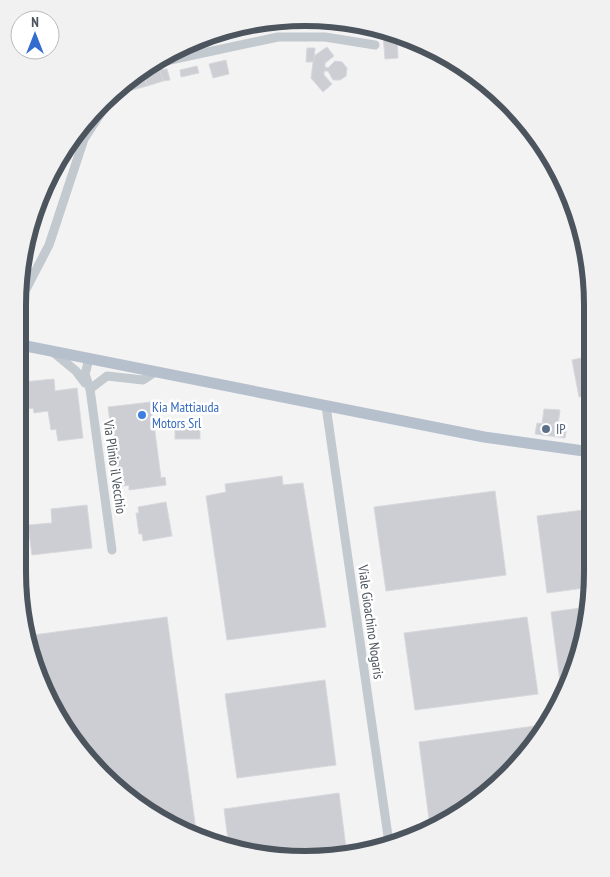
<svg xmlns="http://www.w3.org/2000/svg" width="610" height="877" font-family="'PT Sans Narrow',sans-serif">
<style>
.building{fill:#cdced4;stroke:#d7d8dd}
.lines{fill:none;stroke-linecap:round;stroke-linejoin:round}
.path{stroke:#83c5a9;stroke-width:1;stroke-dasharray:4 2.5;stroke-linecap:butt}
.minor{stroke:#c2c9cf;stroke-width:9}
.major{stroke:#b6c0cd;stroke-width:11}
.shop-dot{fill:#3f7fe0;stroke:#fff;stroke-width:2}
.service-dot{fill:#5c6f8a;stroke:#fff;stroke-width:2}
.labels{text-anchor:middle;stroke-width:5;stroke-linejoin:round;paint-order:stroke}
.shop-label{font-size:14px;fill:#366cbe;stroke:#fff;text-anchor:start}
.service-label{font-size:14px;fill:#4e5e75;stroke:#fff;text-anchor:start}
.street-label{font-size:14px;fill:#4c545d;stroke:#fff}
.rim{fill:none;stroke:#4c545d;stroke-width:6}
</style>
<rect width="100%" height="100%" fill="#f4f3f3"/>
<!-- building -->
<g class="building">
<path d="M383,34l14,4 1,20 -13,1z"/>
<path d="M327,47l7,9 -9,7v4l3,1 7,-7 7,1 5,6 -1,8 -6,4h-7l-5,-9h-4v4l8,9 -9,8 -12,-14 3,-22z"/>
<path d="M307,48h8l-1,14h-8z"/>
<path d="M226,60l3,14 -16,4 -4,-14z"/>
<path d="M197,66l2,7 -18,4 -1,-7z"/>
<path d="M167,69l3,11 -7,1 -4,-11z"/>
<path d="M160,71l3,10 -16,5 -3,-11z"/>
<path d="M137,78l1,2 7,-2 2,8 -22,6 1,-9 7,-1v-3z"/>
<path d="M29,243l4,15 -10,2v-11l2,-5z"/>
<path d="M591,356v39l-12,2 -7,-37z"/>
<path d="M54,379l1,12 22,-3 6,50 -25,3 -2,-12 -5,1 -3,-19 -14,2 -1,-5 -7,1 -3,-27z"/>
<path d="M151,402l10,76 4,-1 1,8 -37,5v-5l-10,2 -11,-80z"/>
<path d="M544,409l16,1 -2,15 -16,-1z"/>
<rect x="175" y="420" width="25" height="19"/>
<path d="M537,423l30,3 -2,12 -30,-4z"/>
<path d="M282,476l1,9 20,-2 23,144 -99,13 -21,-144 20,-4 -1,-8z"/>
<path d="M495,491l11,84 -120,16 -12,-84z"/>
<path d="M166,502l6,34 -29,5 -1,-7h-3l-3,-21h3l-1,-6z"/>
<path d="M87,505l5,43 -60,7 -4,-30 24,-2 -1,-14z"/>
<path d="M591,509l1,78 -45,6 -10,-77z"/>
<path d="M588,607l-22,82h-5l-10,-77z"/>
<path d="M167,617l30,221 -81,-50 -50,-57 -39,-84 -1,-11z"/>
<path d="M527,617l11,77 -123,16 -11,-77z"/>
<path d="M325,680l11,85 -99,13 -12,-84z"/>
<path d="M542,725l-47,63 -42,28 -24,3 -10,-77z"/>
<path d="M339,793l8,63 -80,1 -38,-10 -5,-38z"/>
</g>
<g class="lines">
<!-- path -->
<path class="path" d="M247,28l1,7"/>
<!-- minor -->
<g class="minor">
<path d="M161,62l117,-25h47l50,8"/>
<path d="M22,297l27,-52 35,-106 33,-51"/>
<path d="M53,352l23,19 9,12"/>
<path d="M89,359l-4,15 5,15 22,161"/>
<path d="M90,389l17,-13 36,4 12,-8"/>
<path d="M326,406l63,437"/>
</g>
<!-- major -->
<path class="major" d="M21,345l463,92 107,15"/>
</g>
<!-- markers -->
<circle class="shop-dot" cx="142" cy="415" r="5"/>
<circle class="service-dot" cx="546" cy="429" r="5"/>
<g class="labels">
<!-- shop labels -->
<g class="shop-label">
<text x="152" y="412">Kia Mattiauda<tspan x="152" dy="16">Motors Srl</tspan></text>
</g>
<!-- service labels -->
<g class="service-label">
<text x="556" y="434">IP</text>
</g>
<!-- street labels -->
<g class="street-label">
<text transform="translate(115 467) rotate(82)" y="5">Via Plinio il Vecchio</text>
<text transform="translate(371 622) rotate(82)" y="5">Viale Gioachino Nogaris</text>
</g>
</g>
<!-- crop -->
<path d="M0 0H610V877H0ZM305 26H305A279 279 0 0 1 584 305V572A279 279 0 0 1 305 851H305A279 279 0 0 1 26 572V305A279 279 0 0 1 305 26Z" fill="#f1f1f2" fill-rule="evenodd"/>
<path class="rim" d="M305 26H305A279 279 0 0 1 584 305V572A279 279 0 0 1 305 851H305A279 279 0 0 1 26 572V305A279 279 0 0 1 305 26Z"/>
<!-- north arrow -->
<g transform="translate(35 35)"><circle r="24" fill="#ffffff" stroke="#b7bbbe"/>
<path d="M0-4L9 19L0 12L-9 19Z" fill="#326ccf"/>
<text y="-8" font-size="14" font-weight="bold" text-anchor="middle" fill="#4c545d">N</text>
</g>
</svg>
